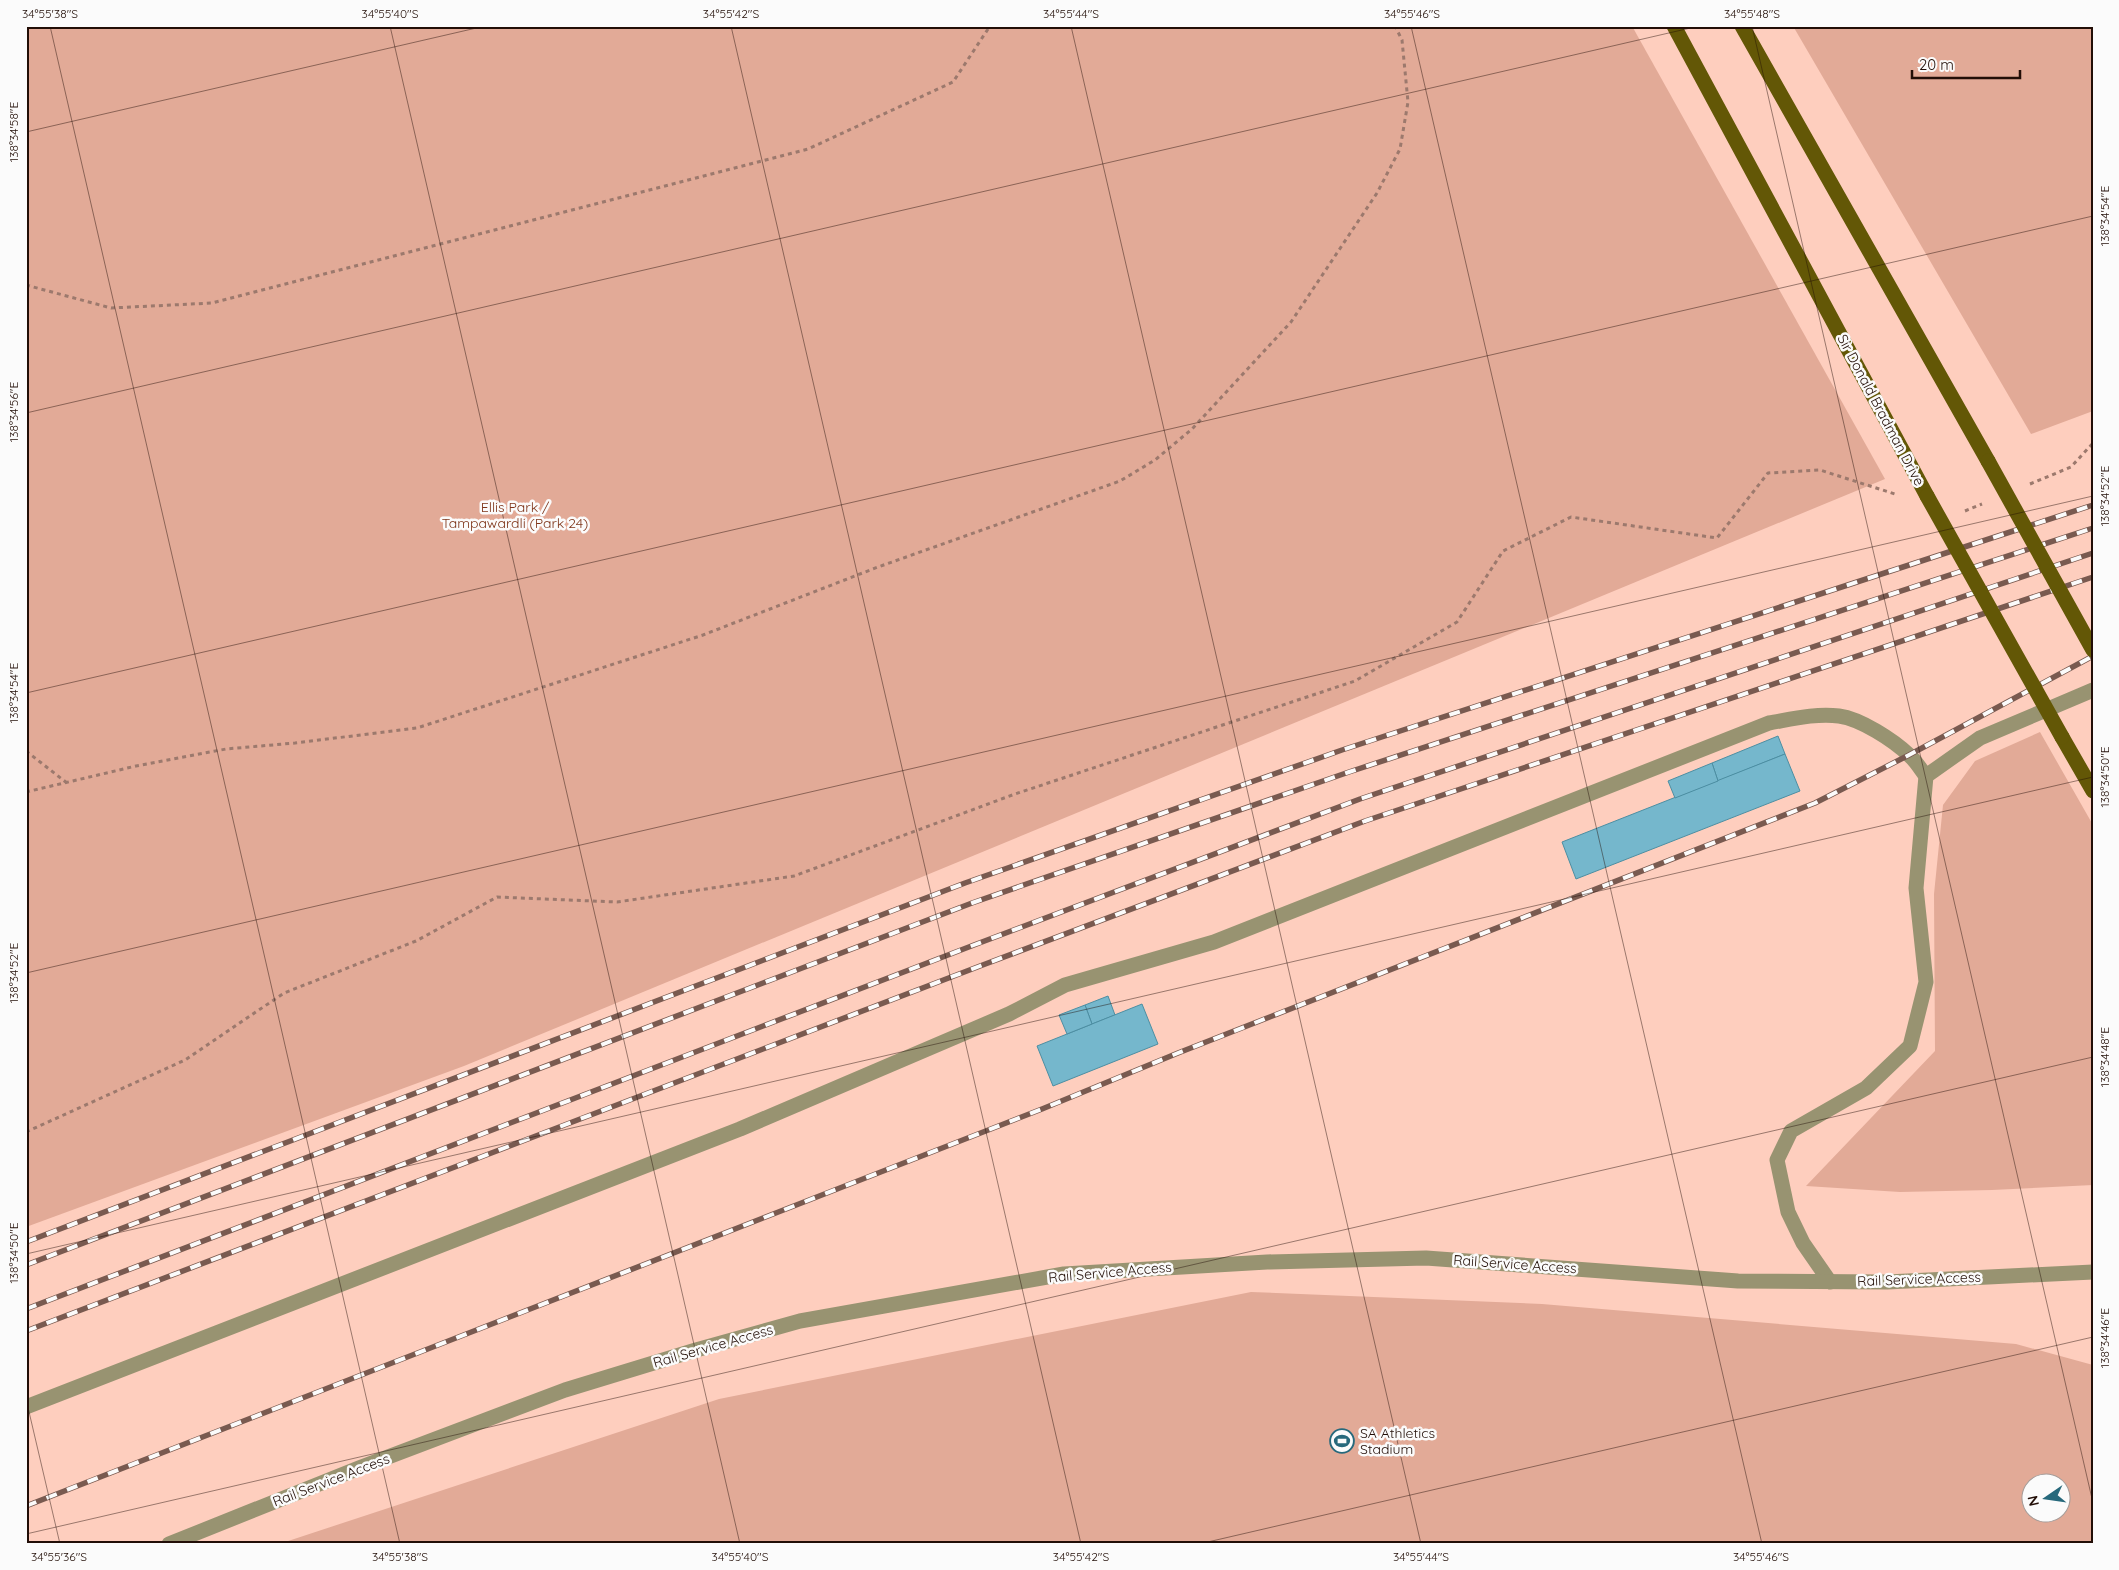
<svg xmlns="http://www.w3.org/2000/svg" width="2119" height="1570" font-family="Quicksand,sans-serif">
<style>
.green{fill:#e2aa97;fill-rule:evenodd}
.building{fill:#75b7cc;stroke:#4c8ea2}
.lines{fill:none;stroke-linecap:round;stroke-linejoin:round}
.path{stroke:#9c796d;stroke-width:3;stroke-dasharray:4 4;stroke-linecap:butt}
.minor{stroke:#989371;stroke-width:15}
.major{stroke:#635706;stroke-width:15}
.rail-casing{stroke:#795a50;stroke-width:5.5}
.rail{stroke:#fbfbfb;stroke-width:4;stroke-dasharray:11;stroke-linecap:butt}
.major-bridge{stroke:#635706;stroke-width:15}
.ticks{fill:none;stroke:#220e07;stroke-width:1;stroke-opacity:0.45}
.labels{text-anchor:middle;stroke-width:5;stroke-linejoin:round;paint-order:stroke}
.street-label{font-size:14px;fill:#220e07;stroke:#fbfbfb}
.park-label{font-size:14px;fill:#7e3418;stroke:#fbfbfb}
.poi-label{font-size:14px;fill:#220e07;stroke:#fbfbfb;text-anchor:start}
.neatline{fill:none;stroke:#220e07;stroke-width:2}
.ticks-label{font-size:12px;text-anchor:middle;fill:#220e07}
</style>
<rect width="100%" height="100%" fill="#fecebe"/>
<!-- green -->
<g class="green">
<path d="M26,26h1606l253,453 -1421,587 -438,161z"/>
<path d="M1793,26h300v385l-62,23z"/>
<path d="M2040,732l53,93v360l-101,5 -92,2 -94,-6 129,-135 -1,-157 9,-89 32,-44z"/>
<path d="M1251,1292l291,12 474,40 77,21v179h-1814l440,-145zM2032,1482h30v30h-30z"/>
</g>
<!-- building -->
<g class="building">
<path d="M1778,736l7,18 -67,27 -6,-18z"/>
<path d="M1785,754l15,37 -224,88 -14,-37z"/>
<path d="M1712,763l6,18 -43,17 -7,-17z"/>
<path d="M1108,996l7,19 -23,9 -7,-19z"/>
<path d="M1142,1004l16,40 -105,42 -16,-40z"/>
<path d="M1085,1005l7,19 -25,10 -8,-19z"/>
</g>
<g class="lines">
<!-- path -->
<g class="path">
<path d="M26,285l85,23 101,-5 596,-154 145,-67 37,-56"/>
<path d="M2030,484l41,-17 22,-24"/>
<path d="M1965,511l17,-7"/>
<path d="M26,751l41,32"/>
<path d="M26,792l110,-26 90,-17 69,-6 122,-15 286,-93 175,-68 242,-86 35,-21 37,-31 99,-107 86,-129 23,-44 8,-47 -6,-62 -7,-14"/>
<path d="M26,1132l159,-72 99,-67 132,-52 81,-44 120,5 177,-26 221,-82 340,-113 102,-59 46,-71 68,-34 146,21 51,-65 52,-3 75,24"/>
</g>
<!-- minor -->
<g class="minor">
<path d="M1830,1282l-27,-39 -15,-31 -11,-52 14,-29 75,-43 44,-42 16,-64 -10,-94 10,-112 54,-38 113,-48"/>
<path d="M26,1407l714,-278 269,-115 56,-29 149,-43 555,-219c23,-4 47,-10 70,-7 22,3 54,24 70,39 7,6 12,15 17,21"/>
<path d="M169,1544l190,-76 206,-78 131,-40 104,-29 264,-47 203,-12 159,-4 312,23 149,1 206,-10"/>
</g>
<!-- major -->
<g class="major">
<path d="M1674,26l253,470"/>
<path d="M1742,26l246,435"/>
<path d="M2062,737l31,54"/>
</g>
<!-- rail casing -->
<g class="rail-casing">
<g id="rail">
<path d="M26,1242l939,-359 377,-133 751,-245"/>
<path d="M26,1265l946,-362 377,-131 744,-244"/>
<path d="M26,1309l948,-364 386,-146 733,-246"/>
<path d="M26,1331l954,-365 385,-145 728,-244"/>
<path d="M26,1506l1016,-397 136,-56 637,-250 94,-48 184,-99"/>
</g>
</g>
<!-- rail -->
<use href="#rail" class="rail"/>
<!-- major-bridge -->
<g class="major-bridge">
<path d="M1988,461l105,189"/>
<path d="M1927,496l135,241"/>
</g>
</g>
<!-- ticks -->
<path class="ticks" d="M50,26l350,1518M390,26l350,1518M731,26l350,1518M1071,26l350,1518M1411,26l351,1518M1752,26l341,1477M2092,26l1,2M26,132l459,-106M26,413l1673,-387M26,693l2067,-477M26,973l2067,-477M26,1254l2067,-477M26,1399l34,145M26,1534l2067,-477M1199,1544l894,-207"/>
<!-- icons -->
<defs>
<g id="stadium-ring" transform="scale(1.25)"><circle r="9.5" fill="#fbfbfb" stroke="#27697c" stroke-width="1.5"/><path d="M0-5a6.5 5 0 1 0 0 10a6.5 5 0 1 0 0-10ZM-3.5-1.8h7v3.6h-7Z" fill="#27697c"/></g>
</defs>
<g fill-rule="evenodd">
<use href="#stadium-ring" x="1342" y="1441"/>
</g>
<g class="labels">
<!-- street labels -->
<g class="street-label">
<text transform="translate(1881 410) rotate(62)" y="5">Sir Donald Bradman Drive</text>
<text transform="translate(1515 1264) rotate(4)" y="5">Rail Service Access</text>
<text transform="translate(1110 1272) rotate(-5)" y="5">Rail Service Access</text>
<text transform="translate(1919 1279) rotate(-2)" y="5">Rail Service Access</text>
<text transform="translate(713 1346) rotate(-16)" y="5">Rail Service Access</text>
<text transform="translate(331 1480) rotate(-21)" y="5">Rail Service Access</text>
</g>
<!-- park labels -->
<g class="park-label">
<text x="515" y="512">Ellis Park /<tspan x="515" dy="16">Tampawardli (Park 24)</tspan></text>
</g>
<!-- poi labels -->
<g class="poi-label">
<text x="1360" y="1438">SA Athletics<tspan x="1360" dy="16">Stadium</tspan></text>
</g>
</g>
<!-- border -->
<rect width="2119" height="1570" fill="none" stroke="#fbfbfb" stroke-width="55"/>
<!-- north arrow -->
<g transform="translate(2046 1498) rotate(257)"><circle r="24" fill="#fbfbfb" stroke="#a49c99"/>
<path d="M0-4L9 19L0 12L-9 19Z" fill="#27697c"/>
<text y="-8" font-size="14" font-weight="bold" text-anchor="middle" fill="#220e07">N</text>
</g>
<!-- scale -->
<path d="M1912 70v8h108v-8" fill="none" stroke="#220e07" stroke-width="2.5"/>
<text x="1919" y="70" font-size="15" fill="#220e07" stroke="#fbfbfb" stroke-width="4" paint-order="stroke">20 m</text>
<rect x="28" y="28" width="2064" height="1514" class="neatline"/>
<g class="ticks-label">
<text x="50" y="18">34°55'38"S</text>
<text x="390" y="18">34°55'40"S</text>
<text x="731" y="18">34°55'42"S</text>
<text x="1071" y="18">34°55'44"S</text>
<text x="1412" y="18">34°55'46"S</text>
<text x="1752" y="18">34°55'48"S</text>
<text transform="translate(14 132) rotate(-90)" y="4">138°34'58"E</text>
<text transform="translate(2105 216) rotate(-90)" y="4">138°34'54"E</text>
<text transform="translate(14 412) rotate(-90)" y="4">138°34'56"E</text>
<text transform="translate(2105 496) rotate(-90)" y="4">138°34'52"E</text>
<text transform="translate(14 693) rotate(-90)" y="4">138°34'54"E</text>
<text transform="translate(2105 777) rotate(-90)" y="4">138°34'50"E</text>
<text transform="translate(14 973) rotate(-90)" y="4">138°34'52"E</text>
<text transform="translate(2105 1057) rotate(-90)" y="4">138°34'48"E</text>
<text transform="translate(14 1253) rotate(-90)" y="4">138°34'50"E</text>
<text transform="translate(2105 1338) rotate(-90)" y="4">138°34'46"E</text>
<text x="59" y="1561">34°55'36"S</text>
<text x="400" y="1561">34°55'38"S</text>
<text x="740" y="1561">34°55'40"S</text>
<text x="1081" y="1561">34°55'42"S</text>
<text x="1421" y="1561">34°55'44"S</text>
<text x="1761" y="1561">34°55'46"S</text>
</g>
</svg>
